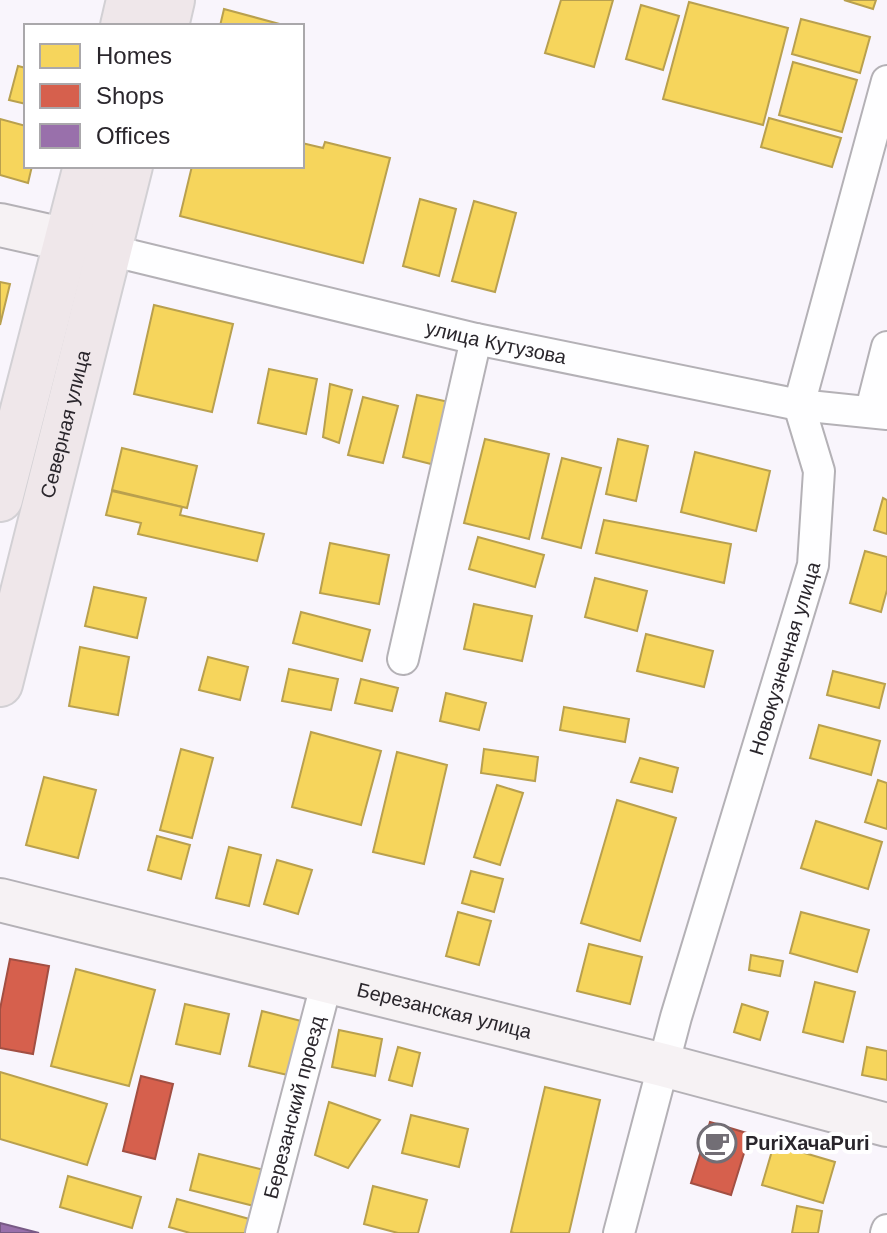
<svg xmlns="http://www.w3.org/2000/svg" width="887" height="1233" font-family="Helvetica,sans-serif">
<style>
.homes{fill:#f6d55c;stroke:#b9a04e;stroke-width:2}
.shops{fill:#d6604d;stroke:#a24f43;stroke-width:2}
.offices{fill:#9970ab;stroke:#785a85;stroke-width:2}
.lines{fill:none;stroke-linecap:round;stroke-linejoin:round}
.street-casing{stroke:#b4b1b6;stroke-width:34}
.secondary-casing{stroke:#b4b1b6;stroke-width:46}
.primary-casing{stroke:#d2d0d4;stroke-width:48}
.street{stroke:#fefeff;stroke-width:30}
.secondary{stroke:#f6f2f4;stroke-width:42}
.primary{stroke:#efe7ea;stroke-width:44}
.labels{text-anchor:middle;stroke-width:8;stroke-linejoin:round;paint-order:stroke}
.street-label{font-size:20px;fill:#2a262c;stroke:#fff}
.poi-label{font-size:20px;font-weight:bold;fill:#2a262c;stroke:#fff;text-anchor:start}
</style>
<rect width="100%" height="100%" fill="#f9f5fc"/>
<!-- homes -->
<g class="homes">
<path d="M561,0h52l-19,67 -49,-14z"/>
<path d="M844,0h32l-3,9z"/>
<path d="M689,2l99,26 -25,97 -100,-26z"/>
<path d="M641,5l38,11 -16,54 -37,-11z"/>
<path d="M224,9l63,17h-67z"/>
<path d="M801,19l69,18 -10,36 -68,-19z"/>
<path d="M793,62l64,18 -15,52 -63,-17z"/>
<path d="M18,66l8,2v36l-17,-4z"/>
<path d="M769,118l72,20 -9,29 -71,-20z"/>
<path d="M0,119l26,7v40h6l-4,17 -28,-8z"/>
<path d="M325,142l65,16 -27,105 -183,-47 12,-50h110v-23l21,5z"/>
<path d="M420,199l36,10 -17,67 -36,-10z"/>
<path d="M474,201l42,12 -21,79 -43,-11z"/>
<path d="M0,282l10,2 -10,41z"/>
<path d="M154,305l79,19 -21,88 -78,-18z"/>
<path d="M269,369l48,10 -11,55 -48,-11z"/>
<path d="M330,384l22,6 -13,53 -16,-6z"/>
<path d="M417,395l32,7 -14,63 -32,-8z"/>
<path d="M363,397l35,9 -15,57 -35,-8z"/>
<path d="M485,439l64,15 -20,85 -65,-16z"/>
<path d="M618,439l30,7 -12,55 -30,-7z"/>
<path d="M122,448l75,18 -10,42 -75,-18z"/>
<path d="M695,452l75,19 -14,60 -75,-19z"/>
<path d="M562,458l39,10 -20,80 -39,-10z"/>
<path d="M112,491l70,16 -2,8 84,19 -7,27 -119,-27 3,-11 -35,-8z"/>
<path d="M883,498l4,2v34l-13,-4z"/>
<path d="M604,520l127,24 -7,39 -128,-30z"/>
<path d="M478,537l66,18 -9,32 -66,-18z"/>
<path d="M330,543l59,12 -10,49 -59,-11z"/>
<path d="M865,551l22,6v33l-6,22 -31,-9z"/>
<path d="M595,578l52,13 -10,40 -52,-14z"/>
<path d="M94,587l52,11 -9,40 -52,-12z"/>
<path d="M474,604l58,12 -10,45 -58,-12z"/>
<path d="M301,612l69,18 -8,31 -69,-18z"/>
<path d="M646,634l67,17 -9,36 -67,-16z"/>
<path d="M80,647l49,10 -11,58 -49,-9z"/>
<path d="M208,657l40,10 -8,33 -41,-10z"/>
<path d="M289,669l49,10 -7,31 -49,-9z"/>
<path d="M833,671l52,13 -6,24 -52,-13z"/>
<path d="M361,679l37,9 -6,23 -37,-8z"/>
<path d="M446,693l40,10 -7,27 -39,-9z"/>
<path d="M564,707l65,12 -4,23 -65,-12z"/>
<path d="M819,725l61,16 -9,34 -61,-17z"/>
<path d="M311,732l70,19 -20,74 -69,-18z"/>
<path d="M181,749l32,9 -21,80 -32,-8z"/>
<path d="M484,749l54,8 -3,24 -54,-8z"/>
<path d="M397,752l50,13 -23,99 -51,-12z"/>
<path d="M640,758l38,10 -6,24 -41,-10z"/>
<path d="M44,777l52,13 -18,68 -52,-13z"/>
<path d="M878,780l9,3v46l-22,-7z"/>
<path d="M497,785l26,8 -23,72 -26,-8z"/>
<path d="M617,800l59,18 -36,123 -59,-18z"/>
<path d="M816,821l66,21 -14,47 -67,-21z"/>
<path d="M157,836l33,9 -9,34 -33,-9z"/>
<path d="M229,847l32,8 -12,51 -33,-8z"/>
<path d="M277,860l35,10 -14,44 -34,-10z"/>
<path d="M471,871l32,8 -9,33 -32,-9z"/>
<path d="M458,912l33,9 -12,44 -33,-9z"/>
<path d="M801,912l68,18 -12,42 -67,-19z"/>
<path d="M589,944l53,13 -12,47 -53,-13z"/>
<path d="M751,955l32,6 -3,15 -31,-6z"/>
<path d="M76,969l79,21 -26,96 -78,-20z"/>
<path d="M815,982l40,10 -12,50 -40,-10z"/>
<path d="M185,1004l44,10 -9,40 -44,-10z"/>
<path d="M742,1004l26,8 -8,28 -26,-8z"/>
<path d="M262,1011l43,11 -13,54 -43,-10z"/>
<path d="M339,1030l43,9 -7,37 -43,-9z"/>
<path d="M398,1047l22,6 -8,33 -23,-6z"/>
<path d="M867,1047l20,4v29l-25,-5z"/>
<path d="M0,1072l107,32 -20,61 -87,-26z"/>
<path d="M545,1087l55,13 -31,133h-55l-3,-1z"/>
<path d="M329,1102l51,18 -32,48 -33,-13z"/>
<path d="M411,1115l57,14 -9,38 -57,-14z"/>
<path d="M774,1144l61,18 -12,41 -61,-18z"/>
<path d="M199,1154l65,16 -10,36 -64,-16z"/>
<path d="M68,1176l73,21 -9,31 -72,-21z"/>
<path d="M373,1186l54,14 -9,33h-20l-34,-9z"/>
<path d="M177,1199l76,21 -3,13h-60l-21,-6z"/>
<path d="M797,1206l25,5 -4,22h-26z"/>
</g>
<!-- shops -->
<g class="shops">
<path d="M10,959l39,7 -16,88 -33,-6v-39z"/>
<path d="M141,1076l32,8 -18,75 -32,-8z"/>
<path d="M710,1122l40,12 -19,61 -40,-12z"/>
</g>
<!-- offices -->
<path class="offices" d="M0,1223l39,10h-39z"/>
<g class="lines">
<!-- street casing -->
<g class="street-casing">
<g id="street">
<path id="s1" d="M109,250l367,89 323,66 88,9"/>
<path d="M871,410l16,-63"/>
<path d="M403,659l73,-320"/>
<path id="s2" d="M261,1233l66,-252"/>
<path id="s3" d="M619,1233l57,-216 137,-452 6,-94 -20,-66 88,-324"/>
<path d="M886,1233l1,-3"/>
</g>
</g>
<!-- secondary casing -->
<g class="secondary-casing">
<g id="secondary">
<path d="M0,225l67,15"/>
<path id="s4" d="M0,900l663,165 224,60"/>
</g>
</g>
<!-- primary casing -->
<g class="primary-casing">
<g id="primary">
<path d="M123,26l6,-26"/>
<path d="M166,26l6,-26"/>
<path d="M0,499l86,-333"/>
<path id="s5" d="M0,684l130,-518"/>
</g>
</g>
<!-- street -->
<use href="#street" class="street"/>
<!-- secondary -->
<use href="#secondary" class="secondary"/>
<!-- primary -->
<use href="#primary" class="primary"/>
</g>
<!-- icons -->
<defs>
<g id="cafe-ring" transform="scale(2)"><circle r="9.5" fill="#fff" stroke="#726e75" stroke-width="1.5"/><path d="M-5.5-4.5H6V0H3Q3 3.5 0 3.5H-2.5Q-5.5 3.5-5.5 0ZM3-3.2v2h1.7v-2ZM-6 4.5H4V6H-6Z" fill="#726e75"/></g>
</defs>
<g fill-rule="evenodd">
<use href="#cafe-ring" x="717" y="1143"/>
</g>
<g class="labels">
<!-- street labels -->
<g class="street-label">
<text dy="7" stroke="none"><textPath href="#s1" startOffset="398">улица Кутузова</textPath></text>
<text dy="7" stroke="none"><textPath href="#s5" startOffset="268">Северная улица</textPath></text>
<text dy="7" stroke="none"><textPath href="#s3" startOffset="598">Новокузнечная улица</textPath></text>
<text dy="7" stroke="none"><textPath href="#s4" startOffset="458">Березанская улица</textPath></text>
<text dy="7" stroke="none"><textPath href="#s2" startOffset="130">Березанский проезд</textPath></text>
</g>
<!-- poi labels -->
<g class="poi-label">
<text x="745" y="1150">PuriХачаPuri</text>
</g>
</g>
<!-- legend -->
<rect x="24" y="24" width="280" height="144" fill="#ffffff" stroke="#aaa8ab" stroke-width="2"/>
<rect x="40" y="44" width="40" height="24" fill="#f6d55c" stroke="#aaa8ab" stroke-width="2"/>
<text x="96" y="64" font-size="24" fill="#2a262c">Homes</text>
<rect x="40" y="84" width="40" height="24" fill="#d6604d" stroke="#aaa8ab" stroke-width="2"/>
<text x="96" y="104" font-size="24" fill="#2a262c">Shops</text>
<rect x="40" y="124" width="40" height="24" fill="#9970ab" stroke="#aaa8ab" stroke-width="2"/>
<text x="96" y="144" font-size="24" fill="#2a262c">Offices</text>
</svg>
